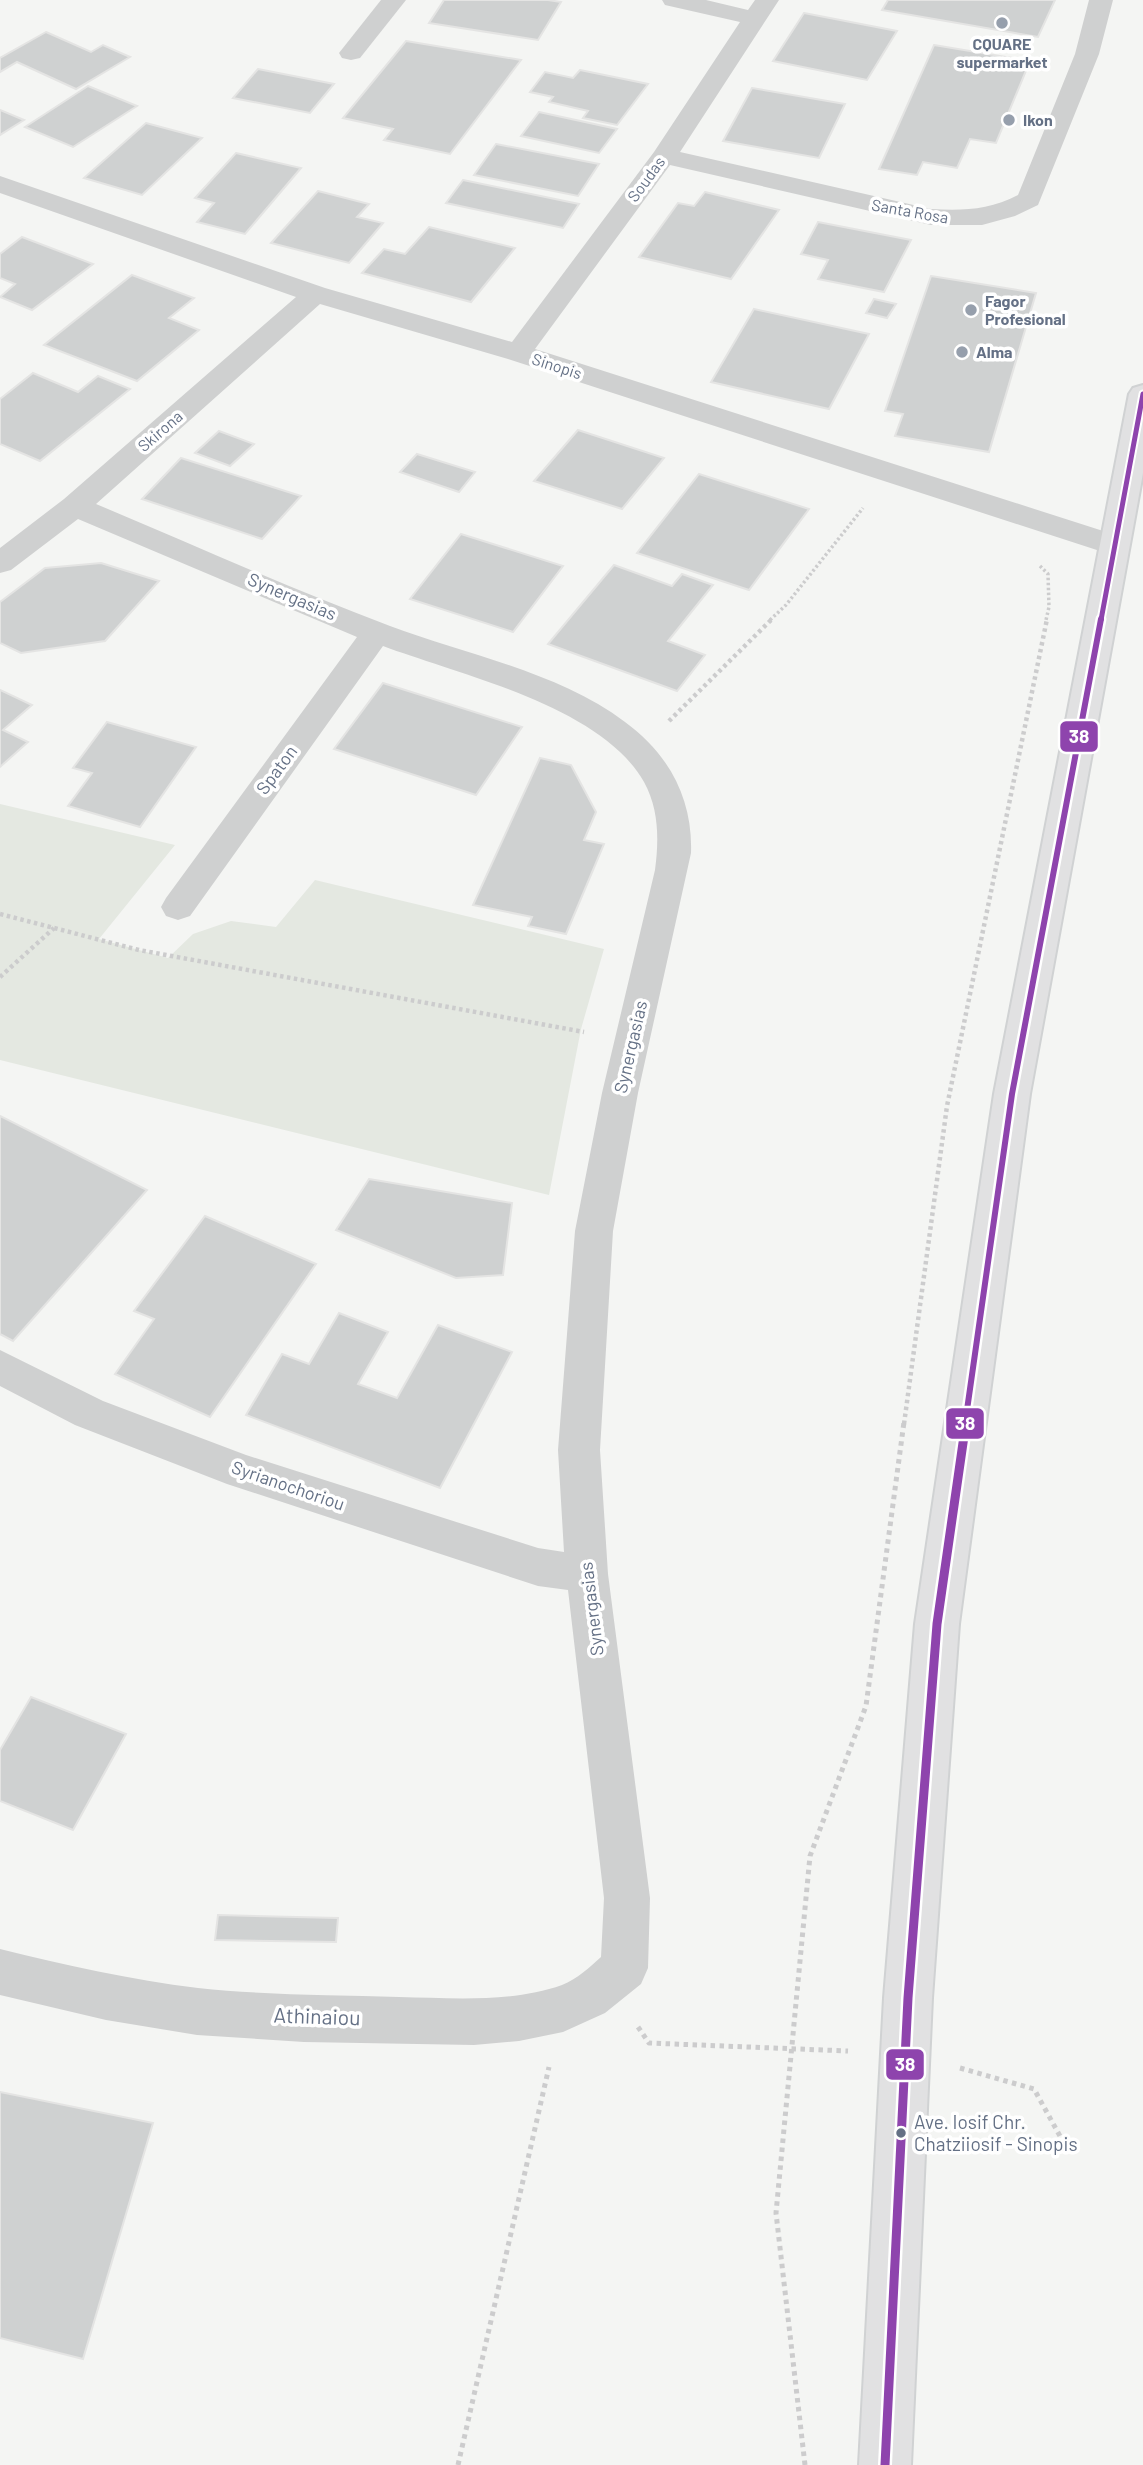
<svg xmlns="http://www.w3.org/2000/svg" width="1143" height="2465" font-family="Barlow,sans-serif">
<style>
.green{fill:#e4e8e1}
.building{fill:#cfd1d1;stroke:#e4e4e3;stroke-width:2}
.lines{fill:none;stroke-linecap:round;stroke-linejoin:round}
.secondary-casing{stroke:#d0d2d3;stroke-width:4}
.path-far2{stroke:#cccccd;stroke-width:3.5;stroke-dasharray:2.5 2.5;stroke-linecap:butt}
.path-far1{stroke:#cccccd;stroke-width:4.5;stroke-dasharray:3.5 3.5;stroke-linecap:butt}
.path{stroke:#cccccd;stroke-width:5;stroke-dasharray:4.5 4.5;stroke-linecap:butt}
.street{fill:#cfd0d0;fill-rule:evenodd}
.secondary{fill:#e1e1e2;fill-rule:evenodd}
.bus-1-far2-casing{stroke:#fff;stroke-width:9}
.bus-1-far1-casing{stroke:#fff;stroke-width:11}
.bus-1-casing{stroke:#fff;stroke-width:14}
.bus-1-far2{stroke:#8e44ad;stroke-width:5}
.bus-1-far1{stroke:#8e44ad;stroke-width:6}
.bus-1{stroke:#8e44ad;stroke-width:9}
.poi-dot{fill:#969fac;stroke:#fff;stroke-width:2.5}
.bus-dot{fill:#647085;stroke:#fff;stroke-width:2.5}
.labels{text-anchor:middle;stroke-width:7;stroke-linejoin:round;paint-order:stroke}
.far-poi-label{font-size:16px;font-weight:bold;fill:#647085;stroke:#fff;text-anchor:start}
.far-street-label{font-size:16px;fill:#647085;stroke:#fff}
.street-label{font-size:18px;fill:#647085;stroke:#fff}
.near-bus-label{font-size:19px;fill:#647085;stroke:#fff;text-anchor:start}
.near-street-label{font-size:21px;fill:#647085;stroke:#fff}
.line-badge{stroke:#fff;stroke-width:2.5}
.badge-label{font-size:19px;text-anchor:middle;font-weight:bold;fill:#fff}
</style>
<rect width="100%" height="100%" fill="#f4f5f3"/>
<!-- green -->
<path class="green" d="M0,804l175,41 -76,94 69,19 25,-24 38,-13 45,6 39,-47 289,69 -23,80 -32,166 -549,-135z"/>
<!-- building -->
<g class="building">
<path d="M444,0h104l13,2 -23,38 -109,-17z"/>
<path d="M888,0h167l-17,37 -156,-27z"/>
<path d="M804,13l93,18 -30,49 -94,-19z"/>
<path d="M46,32l45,20 12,-7 27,12 -54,32 -59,-27 -17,10v-14z"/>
<path d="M406,41l115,19 -71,94 -66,-14 9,-11 -50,-11z"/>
<path d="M934,45l96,16 -34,82 -26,-4 -13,29 -34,-6 -6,13 -38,-6z"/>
<path d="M258,69l76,15 -24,29 -77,-15z"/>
<path d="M580,70l68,14 -31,41 -34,-7 5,-7 -39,-9 4,-5 -23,-5 15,-20 28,6z"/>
<path d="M88,86l49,20 -64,41 -48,-20z"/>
<path d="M752,88l93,16 -26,54 -96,-17z"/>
<path d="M0,110l24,10 -24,15z"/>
<path d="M539,112l78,17 -18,24 -78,-17z"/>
<path d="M146,123l56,15 -60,57 -58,-17z"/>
<path d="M496,144l103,20 -21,32 -104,-21z"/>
<path d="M236,153l65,15 -56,66 -48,-12 17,-19 -19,-5z"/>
<path d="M463,180l116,24 -16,24 -117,-25z"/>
<path d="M318,191l51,13 -12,13 26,6 -34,40 -78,-20z"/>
<path d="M705,192l74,18 -48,69 -92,-22 39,-54 16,3z"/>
<path d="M818,222l93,18 -27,52 -66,-13 10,-19 -27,-6z"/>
<path d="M429,227l86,21 -44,54 -109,-29 22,-24 21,5z"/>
<path d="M22,237l71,27 -61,46 -32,-13 15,-13 -15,-6v-24z"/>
<path d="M132,275l62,23 -25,20 30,12 -62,51 -93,-36z"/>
<path d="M931,276l105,17 -47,159 -94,-16 8,-22 -18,-3z"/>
<path d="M874,299l22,5 -9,14 -21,-5z"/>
<path d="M754,309l115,25 -40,75 -118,-27z"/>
<path d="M33,373l45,19 20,-16 32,13 -90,72 -40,-17v-45z"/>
<path d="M578,430l86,28 -42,51 -88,-28z"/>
<path d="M219,431l35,13 -24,22 -35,-13z"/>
<path d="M417,454l58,18 -16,20 -59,-20z"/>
<path d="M181,458l120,38 -39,43 -120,-40z"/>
<path d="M699,474l110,35 -60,81 -112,-37z"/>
<path d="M461,534l102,32 -50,66 -103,-33z"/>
<path d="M101,563l58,18 -54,60 -84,12 -21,-10v-41l45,-34z"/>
<path d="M614,565l58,21 10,-12 31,11 -45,56 37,14 -28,36 -129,-47z"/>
<path d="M383,683l139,44 -46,68 -142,-46z"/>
<path d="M0,690l32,15 -29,25 25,12 -28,25z"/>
<path d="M107,722l89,25 -56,80 -72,-21 24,-33 -19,-5z"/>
<path d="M540,758l31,7 25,47 -12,28 20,4 -38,90 -38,-8 4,-9 -59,-12z"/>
<path d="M0,1116l147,74 -134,151 -13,-7z"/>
<path d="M369,1179l143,24 -9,72 -47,3 -120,-48z"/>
<path d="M205,1216l111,48 -106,153 -95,-43 39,-55 -20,-8z"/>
<path d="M339,1313l49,19 -30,52 39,14 41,-73 74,27 -72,136 -194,-73 36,-61 27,10z"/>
<path d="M31,1697l95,37 -53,96 -73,-29v-51z"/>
<path d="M218,1915l120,3 -2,24 -121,-2z"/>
<path d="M0,2092l153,31 -70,236 -83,-21z"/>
</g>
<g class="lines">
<!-- secondary casing -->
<g class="secondary-casing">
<path id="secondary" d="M1143,385v88l-113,621 -71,530 -27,374 -21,467h-52l25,-467 31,-374 79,-530 135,-700 4,-6z"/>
</g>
<!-- path-far2 -->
<g class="path-far2">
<path d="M1040,566l8,8 1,33 -3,13"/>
<path d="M770,620l16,-15 77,-97"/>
</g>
<!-- path-far1 -->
<g class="path-far1">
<path d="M669,721l103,-102"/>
<path d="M0,914l139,36 445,82"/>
<path d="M0,977l54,-49"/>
<path d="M904,1424l43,-318 100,-487"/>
</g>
<!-- path -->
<g class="path">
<path d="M638,2027l11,16 199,8"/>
<path d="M960,2068l74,21 32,58"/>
<path d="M458,2465l91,-398"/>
<path d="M805,2465l-29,-252 34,-357 56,-150 38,-284"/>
</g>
<!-- street -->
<g class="street">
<path d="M381,0h25l-46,58 -9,2 -9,-2 -3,-5z"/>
<path d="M662,0h44l42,10 7,-10h24l-99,152 251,57c31,2 58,1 87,-14l57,-141 14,-54h24l-14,54 -61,151 -23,11 -33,9h-51l-261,-60 -135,184 590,189 4,7 -4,7 -11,3 -11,-3 -595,-193 -188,-55 -224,200c98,41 195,85 294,122 78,29 168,46 235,96 44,32 68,77 66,131l-53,240 -25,138 -13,219 8,124 42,324 -2,70 -7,16 -36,29 -42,19 -44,9 -45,4 -170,-3 -107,-7 -91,-15 -106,-25v-46c65,16 131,31 198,39 66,7 134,7 201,9 52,1 113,6 163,-12 15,-6 28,-18 39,-28l3,-59 -36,-308 -30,-4 -311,-102 -152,-59 -75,-39v-36l103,51 143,54 292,93 26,4 -6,-102 17,-219 27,-138 53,-223c4,-30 4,-61 -11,-88 -43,-76 -184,-107 -261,-136l-193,270 -12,4 -12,-4 -5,-9 5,-9 191,-261 -279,-118 -67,51 -11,3v-25l64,-49 232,-202 -296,-104v-17l325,112 187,54 142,-190 86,-130 -75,-17z"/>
</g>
<!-- secondary -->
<use href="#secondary" class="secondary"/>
<!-- bus-1-far2 casing -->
<g class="bus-1-far2-casing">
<path id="bus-1-far2" d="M1101,620l42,-226"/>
</g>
<!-- bus-1-far1 casing -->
<g class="bus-1-far1-casing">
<path id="bus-1-far1" d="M965,1424l47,-330 89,-475"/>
</g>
<!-- bus-1 casing -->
<g class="bus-1-casing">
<path id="bus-1" d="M885,2465l23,-467 29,-374 29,-202"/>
</g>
<!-- bus-1-far2 -->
<use href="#bus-1-far2" class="bus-1-far2"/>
<!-- bus-1-far1 -->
<use href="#bus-1-far1" class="bus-1-far1"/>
<!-- bus-1 -->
<use href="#bus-1" class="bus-1"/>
</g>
<!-- markers -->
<g class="poi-dot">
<circle cx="1002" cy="23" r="7"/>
<circle cx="1009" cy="120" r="7"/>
<circle cx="971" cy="310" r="7"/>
<circle cx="962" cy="352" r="7"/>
</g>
<circle class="bus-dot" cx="901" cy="2133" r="6"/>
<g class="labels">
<!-- far-poi labels -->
<g class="far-poi-label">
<text x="1002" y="50" text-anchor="middle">CQUARE<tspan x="1002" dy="18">supermarket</tspan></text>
<text x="1023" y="126">Ikon</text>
<text x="985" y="307">Fagor<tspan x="985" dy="18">Profesional</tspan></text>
<text x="976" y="358">Alma</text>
</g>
<!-- far-street labels -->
<g class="far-street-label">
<text transform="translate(646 179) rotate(-54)" y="6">Soudas</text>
<text transform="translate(910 211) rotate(10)" y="6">Santa Rosa</text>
<text transform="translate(557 366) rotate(18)" y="6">Sinopis</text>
<text transform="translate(160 431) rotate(-41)" y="6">Skirona</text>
</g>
<!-- street labels -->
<g class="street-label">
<text transform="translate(292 597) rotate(23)" y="6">Synergasias</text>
<text transform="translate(277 770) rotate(-54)" y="6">Spaton</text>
<text transform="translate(631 1047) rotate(-77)" y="6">Synergasias</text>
<text transform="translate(288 1486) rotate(19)" y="6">Syrianochoriou</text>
<text transform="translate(592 1609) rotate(-97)" y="6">Synergasias</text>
</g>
<!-- near-bus labels -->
<g class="near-bus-label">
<text x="914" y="2129">Ave. Iosif Chr.<tspan x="914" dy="22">Chatziiosif - Sinopis</tspan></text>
</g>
<!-- near-street labels -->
<g class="near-street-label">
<text transform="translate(317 2017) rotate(2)" y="7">Athinaiou</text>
</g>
</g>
<g class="line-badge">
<rect x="1059" y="720" width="40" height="33" rx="7" fill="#8e44ad"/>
<rect x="945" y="1407" width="40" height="33" rx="7" fill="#8e44ad"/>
<rect x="885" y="2048" width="40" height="33" rx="7" fill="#8e44ad"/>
</g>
<g class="badge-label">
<text x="1079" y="743">38</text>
<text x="965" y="1430">38</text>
<text x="905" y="2071">38</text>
</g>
</svg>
